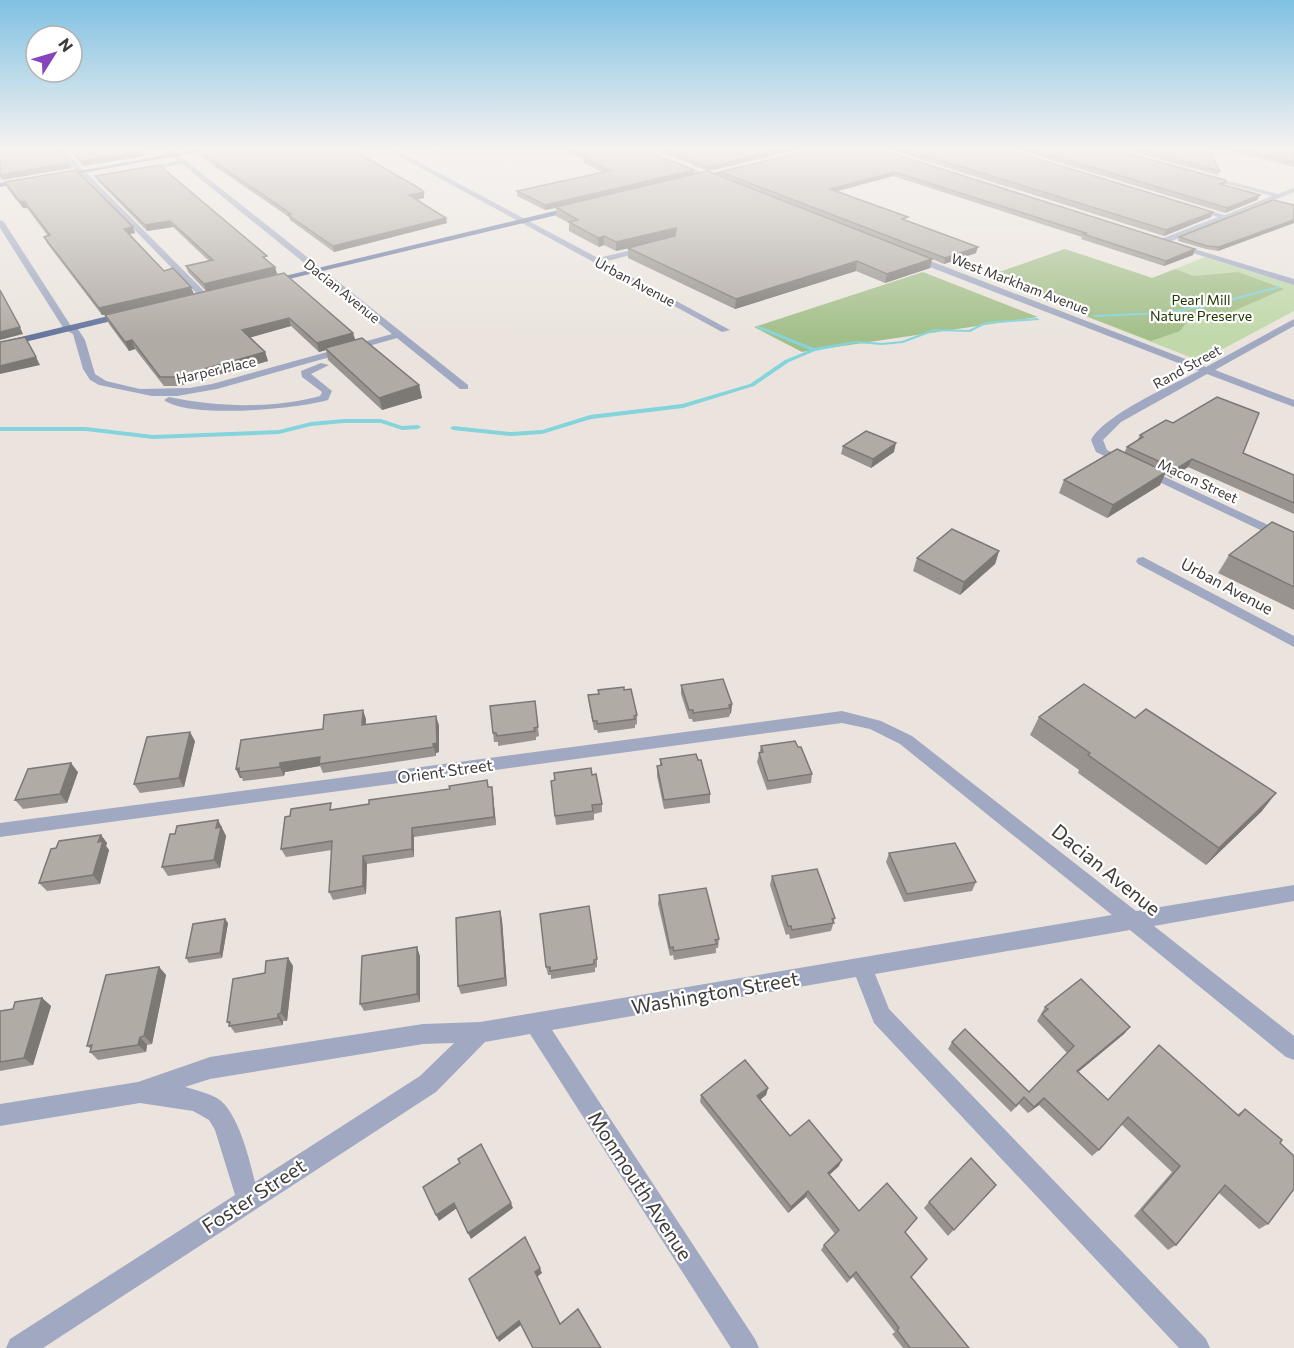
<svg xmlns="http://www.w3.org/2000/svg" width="1294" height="1348" font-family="Commissioner,sans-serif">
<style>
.green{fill:#c0d8aa}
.forest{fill:#a3bf89}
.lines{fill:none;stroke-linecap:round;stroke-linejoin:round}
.stream{fill:#84d4dc;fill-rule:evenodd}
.minor{fill:#a0a9c1;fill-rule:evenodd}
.major{fill:#66769f;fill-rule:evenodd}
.wall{fill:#98938e}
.shaded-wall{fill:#7c7874}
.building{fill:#b1aba5;stroke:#7c7874;stroke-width:1.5}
.labels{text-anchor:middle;stroke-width:4.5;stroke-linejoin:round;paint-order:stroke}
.far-street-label{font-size:14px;fill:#3e3b39;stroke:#fff}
.far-park-label{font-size:14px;fill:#213900;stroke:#fff}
.street-label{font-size:16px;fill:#3e3b39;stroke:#fff}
.near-street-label{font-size:20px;fill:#3e3b39;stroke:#fff}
</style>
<rect width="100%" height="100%" fill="#ebe4de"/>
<!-- green -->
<path class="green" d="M1065,249l88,29 52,-21 89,28v26l-94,50 -215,-84z"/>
<!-- forest -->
<g class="forest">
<path d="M1065,249l87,29 23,-9 19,7 44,-4 46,17 -62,27 -35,6 -7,9 -29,10 -166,-64z"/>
<path d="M923,272l115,45 -236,35 -48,-25z"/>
</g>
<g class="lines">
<!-- stream -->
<g class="stream">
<path d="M1279,286h1v2l-73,19 -43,7 -69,3 -2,-1 2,-1 69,-3 43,-7z"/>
<path d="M1037,318l2,1v1l-53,4 -16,8 -35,-1 -32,12 -21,2 -26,-2 -41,8 -26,11 -35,24 -71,22 -92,11 -49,15 -31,2 -58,-6 -3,-2 3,-2 58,6 31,-2 48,-15 92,-11 68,-20 35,-24 25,-10 -53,-22v-2h2l55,22 42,-7 26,2 20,-2 32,-12 35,1 16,-8z"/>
<path d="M344,419h37l21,7 16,-1 3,2 -3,2 -16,1 -21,-7h-37l-33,3 -32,8 -126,5 -67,-8h-86v-4h86l67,8 126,-5 32,-8z"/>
</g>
<!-- minor -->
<g class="minor">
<path d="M55,148h7l145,146v4h-6z"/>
<path d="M163,148h7l298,237v4h-8l-63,-51 -180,51 -40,7h-25l-53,-11 -9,-5 -7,-11 -10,-35 -9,-5 -64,-101v-8l4,2 67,104h5l9,14 10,34 11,7 34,8 49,-1 23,-4 180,-50 -210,-170 -42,7v-2l38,-8z"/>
<path d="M384,148h8l206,110 51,-12v4l-45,12 126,68 -8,2z"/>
<path d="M633,148h9l78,32 -5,1z"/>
<path d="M1206,175l72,19 16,-6v4l-127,51h-6v-4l57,-22 -27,-7v-4l34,9 47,-19 -68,-18z"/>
<path d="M1174,243l120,36v6l-120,-38z"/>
<path d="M909,255h6l291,112 88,-48v7l-79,44 79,30v7l-87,-33 -86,48 -18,18 4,10 187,87v9l-198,-94 -5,-12c13,-25 81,-55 108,-69l-290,-112z"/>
<path d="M321,363l8,2 -18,9 21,17 -4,9c-31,9 -139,19 -164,0l5,-3c48,10 103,12 151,-1l2,-4 -20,-15 -1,-6z"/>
<path d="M1143,557l151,79v11l-156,-83 -2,-3 2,-3z"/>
<path d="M842,711l39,10 31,15 224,175 158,-26v16l-140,25 140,110v24l-8,-3 -156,-127 -255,44 14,35 317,330 4,9h-31l-305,-325 -18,-46 -304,53 203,309 4,9h-28l-201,-314 -45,8 -49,50 -393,256h-37l4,-9 225,-144 -20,-65 -6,-10 -16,-9 -53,-8 -140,23v-22l138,-22 72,-25 213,-33 57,-2 632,-107 -212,-171 -30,-15 -28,-6 -842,114v-14zM454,1043l-34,33 -165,106c-6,-24 -17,-71 -38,-84 -10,-5 -21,-8 -32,-11l25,-8 213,-35z"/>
</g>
<!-- major -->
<g class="major">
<path d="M204,148h15l-159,29 -3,-2z"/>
<path d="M741,166l2,3 -49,12 -3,-2z"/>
<path d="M26,180v2l-26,5v-4z"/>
<path d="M575,206l3,4 -310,74 -4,-3z"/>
<path d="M125,312l3,1v4l-128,31v-6z"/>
</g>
</g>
<!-- wall -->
<g class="wall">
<path d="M65,148h73l6,8 -61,10z"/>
<path d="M424,148h28l-20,4z"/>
<path d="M558,148h81l55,27 26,1 1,-4 97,-24 377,101 -2,6 -29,11 -83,-27 1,-2 -189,-61 -55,15 138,62 -32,11 -12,-5 -2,9 -45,15 -29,-12 -121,38 -107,-51v-10l6,-1 -18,4 -12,-6 -5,2 -30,-16v-8l-13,-7v-8l-11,2 -28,-14v-5l85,-19 -18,-9v-4z"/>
<path d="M649,148h156l-97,23z"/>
<path d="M885,148h117l209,69 -47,19z"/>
<path d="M1012,148h96l118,34 -1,4 35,9 -3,5 -32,13z"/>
<path d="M1118,148h90l12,23 -2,4z"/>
<path d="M1218,148h59l17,5v14z"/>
<path d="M196,149l228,49 -8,2 31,23 -113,29 -44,-32 -1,-3 -92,-63z"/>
<path d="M95,176l173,85 7,6 2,7 -71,17 -18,-19 -2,-6 23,-5 -36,-34 -26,4 -49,-50z"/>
<path d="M5,182l128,45 2,6 -5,1 34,37 30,23 -92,21 -55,-72 -3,-6 4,-1 -21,-28h-4l-16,-20z"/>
<path d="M1294,205v18l-76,28 -12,-2 -28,-8 1,-4z"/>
<path d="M284,273l71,67 64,45 3,13 -40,12 -54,-50 -2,-10 -7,2 -28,-26 -41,11 15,15 3,9 -90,25h-14l-29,-37 -6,2 -20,-27 -4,-9z"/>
<path d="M1140,435l103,18 51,22v39l-106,-47 -17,11 -6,-4 -5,11 -53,33 -48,-25 5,-13 60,-27 3,-6 10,-6z"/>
<path d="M843,446l51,6 -23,16 -30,-14z"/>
<path d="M1294,532v78l-76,-37 11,-18z"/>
<path d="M999,551l-4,13 -35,31 -47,-24 4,-13z"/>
<path d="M681,685l51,19 -1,9 -1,1 -1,3 -36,5 -1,-3h-3l-8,-25z"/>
<path d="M598,690h26l13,25v9l-2,1v3l-37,5 -1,-3h-3l-5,-26 -1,-9 10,-1z"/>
<path d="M535,701l4,35 -3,1v3l-38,6v-4h-4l-1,-9z"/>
<path d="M1039,717l223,94 -56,54 -128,-92 1,-3 -49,-35z"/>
<path d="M366,719v6h73v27l-3,1v3l-113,17 -3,-7 -35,6 -1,4 -41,5 -1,-3h-2l-4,-9 87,-40z"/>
<path d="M195,741l-11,46 -44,6 -6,-9z"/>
<path d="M761,746l51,28 -1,9 -44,7 -10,-28z"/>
<path d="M660,759l38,1 12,34v9l-46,6 -7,-33v-10h3z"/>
<path d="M78,772l-11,31 -44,6 -8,-9z"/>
<path d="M592,775l10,29v8l-8,2v6l-38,5 -5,-44z"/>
<path d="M489,787l4,8 3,30 -82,12v20l-47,7 -1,30 -33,6 -4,-8 3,-42 -46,7 -5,-8 53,-39z"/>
<path d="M218,820l8,16 -6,32 -52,8 -6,-9 13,-33z"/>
<path d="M101,835l6,8 -1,3 3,4 -9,34 -53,7 -8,-8 17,-35z"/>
<path d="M889,853l87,29 -4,9 -68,11 -18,-40z"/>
<path d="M772,876l63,42 -4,13 -41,8 -1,-5 -3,1 -16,-50z"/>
<path d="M659,895l60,44 -1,9h-2v5l-42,7 -1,-5 -3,1 -12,-52z"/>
<path d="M500,911l2,9 5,66 -46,8 -3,-8z"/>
<path d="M225,919l3,4 -6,35 -33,5 -3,-5z"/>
<path d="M420,956v46l-56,9 -4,-7z"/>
<path d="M288,958l5,8 -6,55h-4v4l-48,8 -8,-11 38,-49z"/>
<path d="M597,959v8l-2,1v4l-44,7v-4h-3l-2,-8z"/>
<path d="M159,967l7,8 -14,69 -5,1 -1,7 -48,8 -8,-8 1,-3 -4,-3z"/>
<path d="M42,998l9,8 -18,59 -33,6v-60l13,-2z"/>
<path d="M1045,1007l85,20 -6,7 -46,38 30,28 130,14 7,-5 35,34 -12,81 -9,5 -40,-36 -43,52 -8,5 -34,-34 38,-44 -51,-48 -22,26 -7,6 -53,-51 -11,8 -9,-9 -8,8 -63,-63 4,-7 77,50 38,-39 -30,-32z"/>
<path d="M768,1088l-2,7 -6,5 30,36 49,30 -10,9 30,36 58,7 -12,14 6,45 58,71h-66l-11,-14 3,-2 -42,-55 -6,6 -26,-33 3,-5 11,-11 -29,-37 -18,16 -88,-111 1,-7z"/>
<path d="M996,1185l-48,51 -24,-28 5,-6z"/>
</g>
<!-- shaded-wall -->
<g class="shaded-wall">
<path d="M432,148h20l-20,4z"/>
<path d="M786,148h19l-97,23v-4z"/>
<path d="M142,151l2,5 -61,10 -2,-5z"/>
<path d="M70,163l2,5 -70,12 -2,-3v-2z"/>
<path d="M694,170v5l-149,35v-5z"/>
<path d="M894,172l-1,4 -63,17v-4z"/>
<path d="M424,192v6l-14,3 -1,-6z"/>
<path d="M1260,195l-3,5 -32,13 2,-5z"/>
<path d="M24,201l3,7h-4l-3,-6z"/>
<path d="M1213,212l-2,5 -47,19 2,-6z"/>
<path d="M446,218l1,5 -113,29 -1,-6z"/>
<path d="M1294,220v3l-76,28 1,-4z"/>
<path d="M170,221l3,6 -26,4 -2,-6z"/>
<path d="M133,227l2,6 -9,2 -2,-6z"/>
<path d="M676,228l-1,9 -59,14v-9z"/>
<path d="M604,236v9l-5,2 -1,-9z"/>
<path d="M978,247l-2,6 -32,11 1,-6z"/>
<path d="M1195,249l-2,6 -29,11 2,-5z"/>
<path d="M932,259l-2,9 -45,15 2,-9z"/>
<path d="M857,261l-1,10 -121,38 1,-10z"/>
<path d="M275,267l2,7 -71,17 -2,-7z"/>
<path d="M191,287l3,7 -92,21 -3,-7z"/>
<path d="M289,318l2,8 -46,13 -3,-9z"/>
<path d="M20,327l3,7 -23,6v-8z"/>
<path d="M353,333l3,9 -31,6 1,2 -7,2 -2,-9z"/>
<path d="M132,340l3,9 -6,2 -4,-9z"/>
<path d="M265,352l3,9 -90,25 -3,-9z"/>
<path d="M36,357l4,8 -40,9v-8z"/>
<path d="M419,385l3,13 -40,12 -3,-12z"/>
<path d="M896,443l-2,9 -23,16 2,-9z"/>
<path d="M1192,459l-4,8 -17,11 5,-9z"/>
<path d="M1166,472l-6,13 -53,33 6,-13z"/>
<path d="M999,551l-4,13 -35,31 4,-13z"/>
<path d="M732,704l-1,9 -1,1v-6l-1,-3z"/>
<path d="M363,710l3,9 -1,16 -3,-10z"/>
<path d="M436,716l3,9v27l-3,1v3l-3,-12z"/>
<path d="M190,732l5,9 -11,46 -5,-9z"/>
<path d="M320,757l-1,7 1,2 -35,6 -1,4 -4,-9v-4z"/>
<path d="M71,763l7,9 -11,31 -7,-9z"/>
<path d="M239,768v4l3,6h-2l-4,-9z"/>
<path d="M492,787l1,8 3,30 -2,-8z"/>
<path d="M1276,793l-14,18 -56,54 13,-17z"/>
<path d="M218,820l8,16 -6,32 -6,-8z"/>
<path d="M412,828l2,9v20l-2,-8z"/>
<path d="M101,835l6,8 -1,3 3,4 -9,34 -7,-9z"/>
<path d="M363,856l4,8 -1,30 -3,-8z"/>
<path d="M500,911l2,9 5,66 -2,-8z"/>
<path d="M225,919l3,4 -6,35 -2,-5z"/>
<path d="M417,947l3,9v46l-3,-8z"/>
<path d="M288,958l5,8 -6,55 -6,-8z"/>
<path d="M159,967l7,8 -14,69 -8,-8z"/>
<path d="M42,998l9,8 -18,59 -9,-7z"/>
<path d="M278,1014l5,7v4l-5,-7z"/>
<path d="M1130,1027l-6,7 -53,44 6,-7z"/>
<path d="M140,1037l7,8 -1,7 -8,-7z"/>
<path d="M768,1088l-2,7 -10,8 1,-7z"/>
<path d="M1044,1098l-5,7 -11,8 6,-6z"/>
<path d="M842,1160l-3,6 -14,13 3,-6z"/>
<path d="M808,1191l-2,6 -18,16 3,-6z"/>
<path d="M454,1203l3,5 -18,13 -3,-6z"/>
<path d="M511,1203l2,5 -42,31 -3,-6z"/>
<path d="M540,1268l2,5 -5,4 -2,-5z"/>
<path d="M519,1321l2,4 -22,17 -2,-4z"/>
</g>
<!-- building -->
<g class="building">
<path d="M0,148h55l15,15 -70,12z"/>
<path d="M68,148h70l4,3 -61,10z"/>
<path d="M200,148h149l72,41 3,3 -15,3 37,23 -113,28 -45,-31 3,-1 -95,-65z"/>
<path d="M568,148h71l55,22 -149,35 -28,-14 92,-20 -25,-13 6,-1z"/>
<path d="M661,148h125l-78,19z"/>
<path d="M818,148h57l320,101 -29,12 -83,-27 3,-1 -192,-61 -64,17 78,28 -6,2 76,28 -33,11 -224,-86z"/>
<path d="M901,148h101l211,64 -47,18z"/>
<path d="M1028,148h80l117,32 1,2 -6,2 40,11 -33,13z"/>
<path d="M1136,148h72l12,23z"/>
<path d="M1238,148h39l17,5v9z"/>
<path d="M159,165l108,91 -4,1 12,10 -71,17 -18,-18 27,-6 -43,-39 -25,4 -50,-49z"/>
<path d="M76,170l57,57 -9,2 40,42 9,-3 18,19 -92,21 -55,-71 6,-2 -26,-34 -4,1 -15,-20z"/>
<path d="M707,171l225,88 -45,15 -30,-13 -121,38 -108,-51 47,-12 1,-8 -60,14 -12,-6 -6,2 -29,-16 9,-2 -22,-13z"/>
<path d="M1273,200l21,5v15l-75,27 -12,-1 -28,-9z"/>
<path d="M284,273l69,60 -36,10 -28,-25 -47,12 23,22 -90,25h-15l-28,-37 -7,2 -20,-27z"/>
<path d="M0,290l20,37 -20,5z"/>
<path d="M25,337l11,20 -36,9v-24z"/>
<path d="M362,338l57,47 -40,13 -54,-50z"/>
<path d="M1217,397l42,16 -16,40 51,22v28l-102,-44 -16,10 -49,-22 16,-10 -3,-2 26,-15 7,3z"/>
<path d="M866,431l30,12 -23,16 -30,-13z"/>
<path d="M1117,449l49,23 -53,33 -49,-25z"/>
<path d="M1272,522l22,10v55l-65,-32z"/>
<path d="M952,529l47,22 -35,31 -47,-24z"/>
<path d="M723,679l9,25 -3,1 1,3 -37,5v-3h-4l-8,-25z"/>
<path d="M1084,684l51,34 11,-9 130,84 -57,55 -131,-93 2,-2 -51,-36z"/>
<path d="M624,687v3l7,-1 6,26 -3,1 1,3 -38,5v-3h-4l-5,-26 11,-1 -1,-4z"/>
<path d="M535,701l3,26 -4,1 1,3 -38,5 -1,-3h-3l-3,-27z"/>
<path d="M363,710l-1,15 74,-9 1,27 -4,1 1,3 -115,17 1,-7 -40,6v4l-41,5v-4l-3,1 5,-29 82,-11 1,-14z"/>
<path d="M190,732l-11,46 -45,6 13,-47z"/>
<path d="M795,741l3,6h3l11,27 -44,7 -9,-28 4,-1 -2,-6z"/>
<path d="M696,754l2,6h3l9,34 -46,6 -7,-34 5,-1 -2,-6z"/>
<path d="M71,763l-11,31 -45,6 13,-31z"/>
<path d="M591,768l1,7 4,-1 6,30 -10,1 1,6 -38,5 -4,-35 4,-1 -1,-7z"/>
<path d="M487,780l1,7h4l2,30 -82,11v21l-49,7v30l-34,6 3,-51 -51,8 4,-32 5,-1 1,-7 40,-6 -1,7 39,-6v-4l81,-11 -1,-3z"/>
<path d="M218,820l-2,8 5,-1 -7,33 -52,7 8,-33h5l2,-8z"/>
<path d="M101,835l-3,7 5,-1 -10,34 -54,8 12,-34 5,-1 3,-7z"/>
<path d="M955,843l21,39 -69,12 -18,-41z"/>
<path d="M817,869l18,49 -3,1 2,4 -42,7 -1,-4h-3l-16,-50z"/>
<path d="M706,888l13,51 -4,1 2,4 -43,7 -1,-4 -3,1 -11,-53z"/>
<path d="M589,906l8,53 -3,1v4l-44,7v-4h-4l-6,-53z"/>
<path d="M500,911l5,67 -47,8 -2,-68z"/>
<path d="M225,919l-5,34 -34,5 7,-34z"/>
<path d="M417,947v47l-57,10 2,-48z"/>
<path d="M288,958l-7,55 -3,1v4l-49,8 1,-4h-3l6,-43 32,-6 1,-12z"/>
<path d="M159,967l-15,69 -4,1 -2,8 -48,7 2,-7 -5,1 19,-71z"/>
<path d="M1081,979l49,48 -53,44 31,29 51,-55 80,71 6,-7 37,31 -2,3 14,13v33l-26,35 -43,-39 -49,60 -34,-35 38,-44 -52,-49 -29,33 -55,-52 -10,9 -10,-10 -8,9 -64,-64 13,-13 64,63 45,-46 -32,-32 6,-5 -3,-2z"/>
<path d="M42,998l-18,60 -24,4v-51l13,-2 2,-7z"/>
<path d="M745,1060l23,28 -11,8 33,40 19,-16 33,40 -14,13 31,38 28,-28 30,35 -12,14 22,27 -16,18 58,71h-59l-13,-18 2,-2 -43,-56 -6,6 -26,-33 15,-15 -31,-39 -17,16 -90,-112z"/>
<path d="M481,1144l30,59 -43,30 -14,-30 -18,12 -13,-28 37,-24 -2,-4z"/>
<path d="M971,1158l25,27 -42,45 -25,-28z"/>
<path d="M525,1237l15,31 -5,4 25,52 18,-15 23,39h-68l-14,-27 -22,17 -28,-59z"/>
</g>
<!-- sky -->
<linearGradient id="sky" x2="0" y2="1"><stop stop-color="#80c1e3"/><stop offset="0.44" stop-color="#f6f3f0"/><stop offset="1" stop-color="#f6f3f0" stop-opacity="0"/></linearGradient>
<rect width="1294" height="337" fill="url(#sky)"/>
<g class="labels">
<!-- far-street labels -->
<g class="far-street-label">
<text transform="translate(635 282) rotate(28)" y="5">Urban Avenue</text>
<text transform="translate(1020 284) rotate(21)" y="5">West Markham Avenue</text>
<text transform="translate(342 291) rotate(39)" y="5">Dacian Avenue</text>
<text transform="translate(1187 367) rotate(-29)" y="5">Rand Street</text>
<text transform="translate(216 370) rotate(-13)" y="5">Harper Place</text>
<text transform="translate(1198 481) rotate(25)" y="5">Macon Street</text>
</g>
<!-- far-park labels -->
<g class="far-park-label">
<text x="1201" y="305">Pearl Mill<tspan x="1201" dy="16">Nature Preserve</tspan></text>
</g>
<!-- street labels -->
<g class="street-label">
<text transform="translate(1227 586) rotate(28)" y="6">Urban Avenue</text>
<text transform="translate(445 771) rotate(-8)" y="6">Orient Street</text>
</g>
<!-- near-street labels -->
<g class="near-street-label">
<text transform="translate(1106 870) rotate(39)" y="7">Dacian Avenue</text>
<text transform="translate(715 993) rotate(-10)" y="7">Washington Street</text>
<text transform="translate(640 1186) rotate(57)" y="7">Monmouth Avenue</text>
<text transform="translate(254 1196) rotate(-33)" y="7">Foster Street</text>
</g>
</g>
<!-- north arrow -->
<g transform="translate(54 54) rotate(53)"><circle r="28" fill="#ffffff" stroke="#b2b1b0" stroke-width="1.5"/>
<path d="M0-4.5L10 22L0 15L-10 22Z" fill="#8546bb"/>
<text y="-9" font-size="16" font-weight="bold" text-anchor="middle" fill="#3e3b39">N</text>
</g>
</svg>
